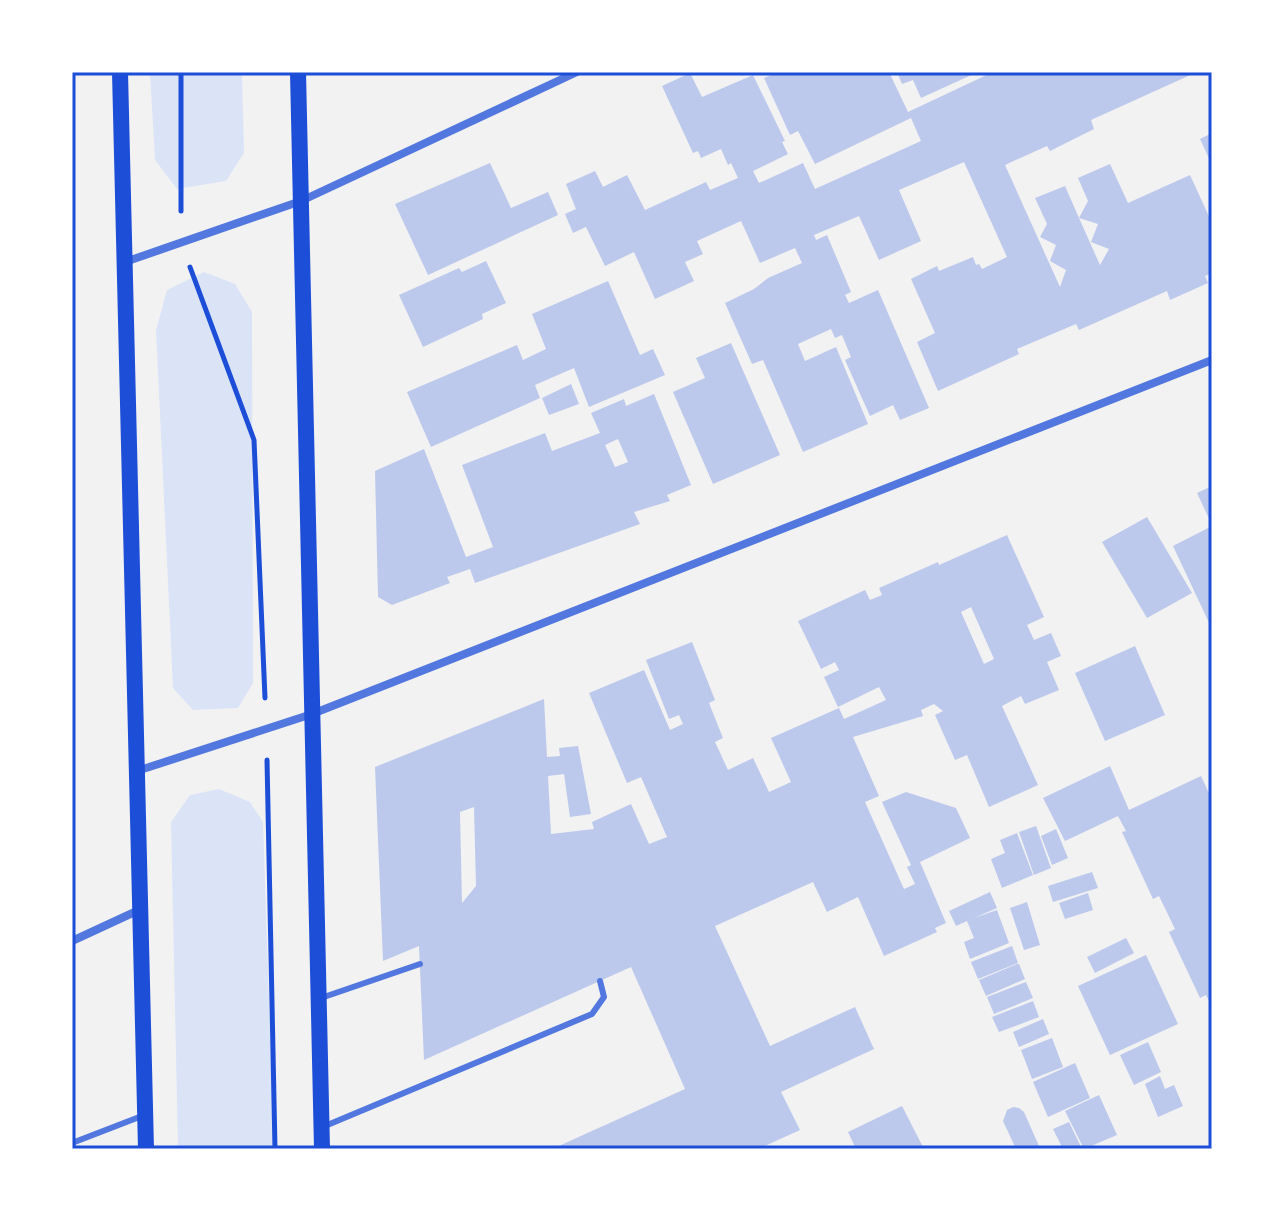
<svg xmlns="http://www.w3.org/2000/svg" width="1284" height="1221" font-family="'Sofia Sans Condensed',sans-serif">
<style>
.green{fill:#dbe4f7}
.building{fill:#bdc9ec;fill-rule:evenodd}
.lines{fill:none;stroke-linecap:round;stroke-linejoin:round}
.path{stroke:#1d4ed8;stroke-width:5}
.service{stroke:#5277de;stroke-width:6}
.minor{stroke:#5277de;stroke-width:8}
.secondary{stroke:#1d4ed8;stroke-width:16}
.neatline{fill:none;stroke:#1d4ed8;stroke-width:3}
</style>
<rect width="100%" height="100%" fill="#f2f2f2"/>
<!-- green -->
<g class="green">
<path d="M150,72h92l2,81 -18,28 -49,8 -22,-29z"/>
<path d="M204,272l31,12 17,28 1,371 -15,25 -45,2 -20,-22 -17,-358 11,-40z"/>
<path d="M219,789l31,13 13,20 11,327h-96l-7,-327 19,-27z"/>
</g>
<!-- building -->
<g class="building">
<path d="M778,72h111l19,40 85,-40h204l-106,48 3,9 -44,22 -3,-5 -42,19 55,122 6,-17 -16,-9 6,-16 -16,-8 7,-13 -12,-26 30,-12 14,32 9,-17 -10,-23 32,-14 18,39 62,-28 22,48v50l-7,3 3,7 -38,17 -3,-9 -88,39 -3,-6 -59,25 2,5 -81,37 -21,-49 18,-9 -24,-54 26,-13 2,5 34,-14 3,8 3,-1 3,5 25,-12 -43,-95 -65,28 22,51 -42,19 -20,-44 -45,19 2,5 11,-5 24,57 -6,3 4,8 29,-13 51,118 -29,12 -7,-15 -23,11 -25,-56 6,-3 -9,-22 -7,3 -4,-9 -33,15 7,17 31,-14 32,77 -65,28 -40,-92 -11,4 -27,-61 29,-14 14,-11 34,-15 -7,-15 -35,15 -19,-42 -44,20 6,13 -18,8 9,19 -39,18 -21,-47 -29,14 -19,-39 -13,6 -8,-19 11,-5 -10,-25 29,-13 8,16 24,-12 18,35 61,-28 4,8 28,-12 -7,-15 -3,2 -7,-16 -20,9 -3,-7 -5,2 -31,-67 28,-13 12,24 51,-22 32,66 -3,1 6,12 -35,17 6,12 44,-20 12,26 106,-48 -10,-23 -96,46 -17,-33 -8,4 -26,-57zM1079,218l19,6 -7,18 18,7 -9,16z"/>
<path d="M897,72h81l-57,26 -8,-18 -11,4z"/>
<path d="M1212,133v32l-12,-26z"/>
<path d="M490,163l21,45 37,-16 10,23 -130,60 -33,-71z"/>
<path d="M486,261l20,42 -24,11 1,5 -60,28 -24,-52 60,-27 3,4z"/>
<path d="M608,281l32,74 13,-6 12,26 -76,32 -15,-39 -39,17 5,13 -109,49 -24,-55 110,-47 6,15 23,-11 -14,-35z"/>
<path d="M731,343l49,112 -67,29 -40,-92 32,-14 -9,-20z"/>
<path d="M571,384l8,20 -30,11 -7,-17z"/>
<path d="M654,394l37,91 -24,10 3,6 -36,11 6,12 -165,59 -5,-14 -23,8 3,6 -58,22 -14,-8 -3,-126 49,-22 42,108 27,-10 -31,-82 83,-32 7,18 48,-18 -9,-20 33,-14 2,7zM618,439l10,23 -13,5 -10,-22z"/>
<path d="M1212,486v39l-15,-32z"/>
<path d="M1147,517l45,76 -45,25 -45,-76z"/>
<path d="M1212,526v103l-39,-83z"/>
<path d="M1007,535l37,82 -17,8 7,15 17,-7 10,23 -14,6 12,28 -34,14 -4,-8 -19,10 36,79 -49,22 -22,-52 -12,5 -20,-45 8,-4 -9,-7 -13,6 2,6 -70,21 26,59 -14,6 39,87 11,-5 -8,-17 4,-2 -29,-63 24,-10 50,16 14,30 -50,24 26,61 -11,5 2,4 -53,24 -26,-59 -31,15 -14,-30 -98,44 55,120 85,-39 19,42 -93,43 19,38 -42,19h-206l133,-60 -54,-122 -207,93 -5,-114 -36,15 -8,-194 169,-68 3,58 13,-1 -1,-8 19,-2 13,68 -21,3 -6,-43 -16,2 3,58 43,-5 -2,-7 39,-18 18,40 18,-7 -26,-60 -14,6 -38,-90 55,-23 26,60 13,-6 -4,-9 -10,4 -23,-59 46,-18 23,58 -6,3 14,35 -8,4 13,28 25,-12 16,34 22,-10 -20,-44 68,-30 5,11 42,-19 -7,-13 -41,20 -14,-30 15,-7 -4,-8 -14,7 -23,-48 67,-31 5,10 12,-5 -3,-7 59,-26 1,3zM971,607l23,52 -10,5 -23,-52zM474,807l2,79 -14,17 -2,-91z"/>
<path d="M1135,646l30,69 -60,26 -30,-68z"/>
<path d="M1110,766l19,44 72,-34 11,24v207l-6,-12 -6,3 -31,-66 6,-3 -16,-33 -6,3 -31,-67 4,-1 -8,-15 -53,25 -22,-43z"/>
<path d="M1036,826l15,42 -17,7 -15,-43z"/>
<path d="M1056,829l12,29 -16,7 -11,-29z"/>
<path d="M1017,833l16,42 -31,13 -11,-29 14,-6 -5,-13z"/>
<path d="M1092,872l6,16 -45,14 -5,-16z"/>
<path d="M990,892l7,16 -23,10 23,-8 12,33 -39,16 -6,-17 10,-4 -7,-17 -11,5 -7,-15z"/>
<path d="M1088,893l5,17 -28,9 -6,-16z"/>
<path d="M1027,902l13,43 -16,5 -14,-42z"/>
<path d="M1126,938l8,15 -39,20 -8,-16z"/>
<path d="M1012,946l6,17 -40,16 -7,-17z"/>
<path d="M1146,955l32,69 -68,31 -32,-69z"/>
<path d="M1017,964h2l6,15 -39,17 -7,-16z"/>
<path d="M1026,982l7,16 -39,16 -7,-17z"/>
<path d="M1033,1001l6,16 -40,15 -7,-15z"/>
<path d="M1043,1019l6,15 -30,13 -6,-15z"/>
<path d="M1052,1038l11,29 -31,12 -11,-29z"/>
<path d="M1148,1042l13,30 -27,13 -14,-30z"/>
<path d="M1075,1063l15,35 -42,19 -15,-35z"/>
<path d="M1160,1076l5,13 9,-4 9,21 -25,11 -13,-33z"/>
<path d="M1099,1095l18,40 -33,14 -19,-38z"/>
<path d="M902,1106l22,43h-68l-8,-17z"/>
<path d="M1013,1107l6,1 5,4 15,34 -1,3h-22l-13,-28 4,-11z"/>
<path d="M1069,1122l13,27h-19l-10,-20z"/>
</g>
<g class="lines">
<!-- path -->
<g class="path">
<path d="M181,72v139"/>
<path d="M190,267l64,173 11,258"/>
<path d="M267,760l8,389"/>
</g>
<!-- service -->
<g class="service">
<path d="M321,998l99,-34"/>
<path d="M325,1126l267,-112 12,-17 -4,-16"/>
<path d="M72,1143l70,-27"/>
</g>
<!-- minor -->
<g class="minor">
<path d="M125,262l176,-61 276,-129"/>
<path d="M137,771l175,-57 900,-354"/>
<path d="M72,941l67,-31"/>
</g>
<!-- secondary -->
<g class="secondary">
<path d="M120,72l26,1077"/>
<path d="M298,72l24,1077"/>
</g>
</g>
<!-- border -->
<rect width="1284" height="1221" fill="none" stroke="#ffffff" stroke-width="148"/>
<rect x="74" y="74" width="1136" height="1073" class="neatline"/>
</svg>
